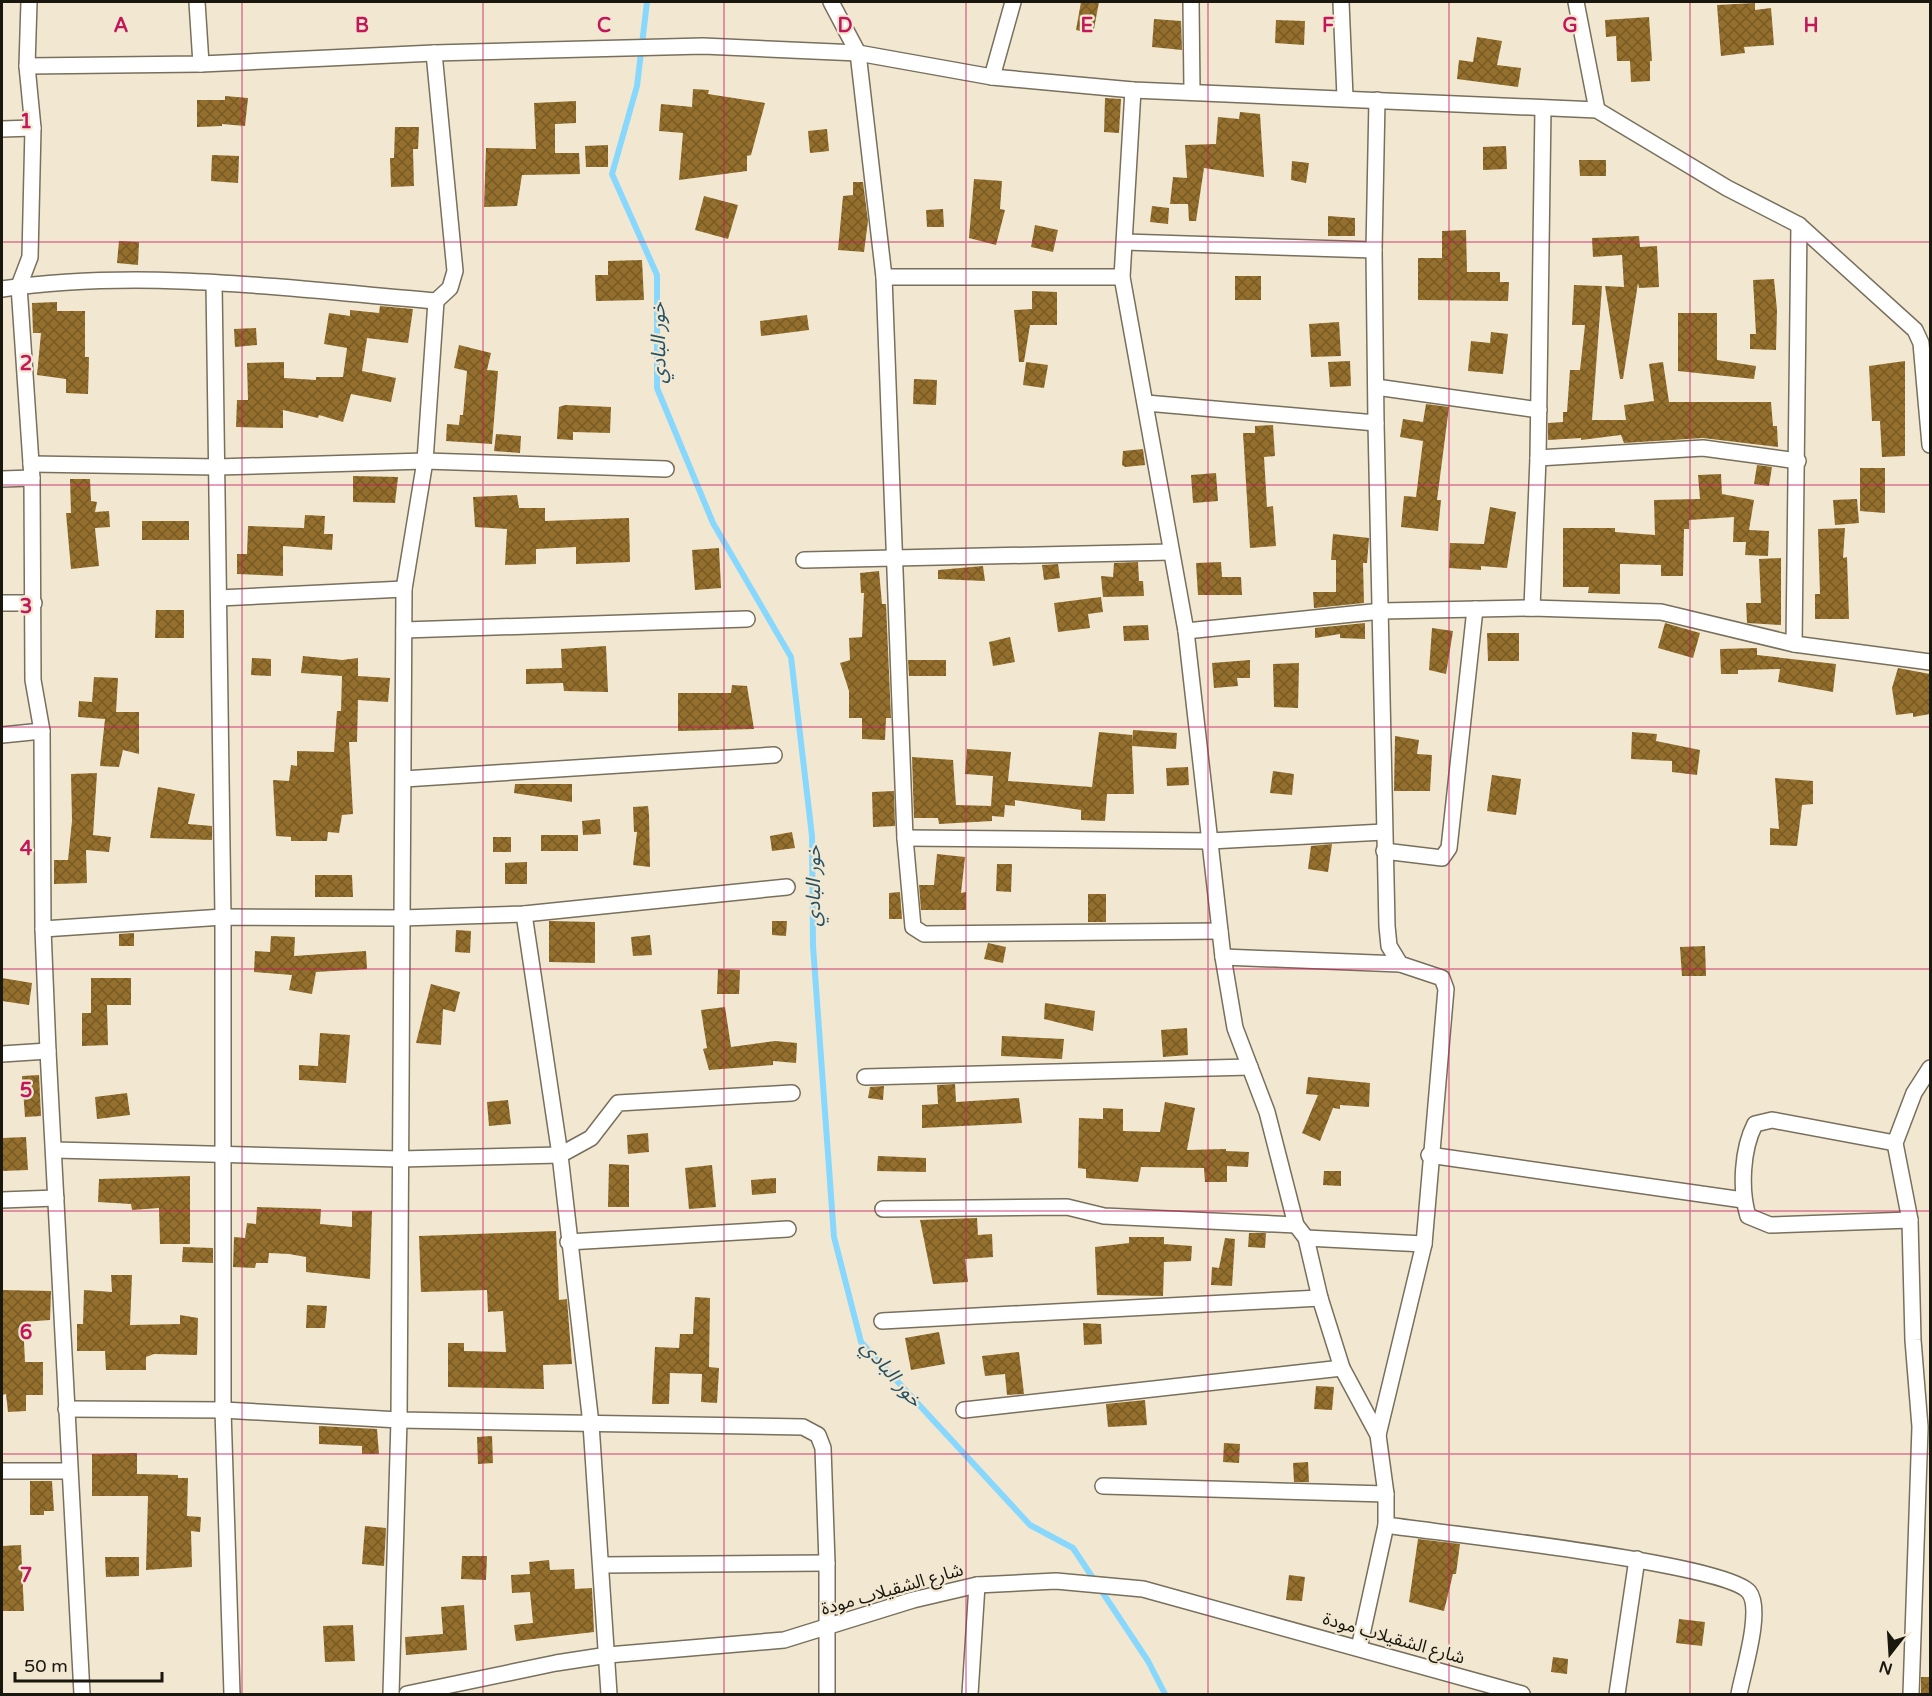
<svg xmlns="http://www.w3.org/2000/svg" width="1932" height="1696" font-family="'Varela Round','Noto Sans Arabic',sans-serif">
<style>
.lines{fill:none;stroke-linecap:round;stroke-linejoin:round}
.stream{stroke:#88d8fe;stroke-width:6}
.building{fill:url(#building-cross-hatch)}
.minor-casing{stroke:#786f5c;stroke-width:18}
.minor{stroke:#fff;stroke-width:15}
.grid{fill:none;stroke:#c2185b;stroke-width:1.5;stroke-opacity:0.55}
.labels{text-anchor:middle;stroke-width:4.5;stroke-linejoin:round;paint-order:stroke}
.street-label{font-size:18px;fill:#1a170f;stroke:#f2e8d2}
.water-label{font-size:20px;font-style:italic;fill:#255266;stroke:#f2e8d2}
.grid-label{font-size:20px;text-anchor:middle;font-weight:bold;fill:#c2185b;stroke:#f2e8d2;stroke-width:4.5;stroke-linejoin:round;paint-order:stroke}
</style>
<defs>
<pattern id="building-cross-hatch" width="8" height="8" patternUnits="userSpaceOnUse" patternTransform="scale(1.5)"><rect width="8" height="8" fill="#946f2d"/><path d="M0 0l8 8M0 8l8-8" fill="none" stroke="#785a25"/></pattern>
</defs>
<rect width="100%" height="100%" fill="#f2e8d2"/>
<g class="lines">
<!-- stream -->
<path class="stream" d="M647,2l-10,84 -25,88 45,101v113l56,135 78,134 21,179 1,110 21,291 27,105 169,183 43,23 75,113 17,33"/>
</g>
<!-- building -->
<g class="building">
<path d="M1081,2h18l-6,32 -17,-4z"/>
<path d="M1755,3v7l16,-2 3,37 -30,2 1,6 -24,3 -4,-51z"/>
<path d="M1649,17l3,44h-2v20l-19,1 -1,-21h-13l-1,-25 -10,1 -1,-17z"/>
<path d="M1154,19l27,2 1,29 -30,-3z"/>
<path d="M1276,20l29,1 -1,24 -29,-2z"/>
<path d="M1477,37l25,4 -5,24 24,3 -3,19 -61,-8 2,-19 14,2z"/>
<path d="M693,89l16,1 -1,4 57,9 -14,52 -4,1v15l-68,9 4,-47 -24,-2 2,-27 31,3z"/>
<path d="M225,96l23,2 -3,28 -23,-2v2l-25,1v-27h28z"/>
<path d="M1105,98l16,1 -2,34 -15,-1z"/>
<path d="M576,101v22l-21,1v29h24l1,21 -58,1 -5,31 -33,1 2,-59 50,1 -2,-46z"/>
<path d="M1240,112l20,2 4,63 -60,-9 -8,53h-7l-1,-17h-18l3,-27 14,1 -2,-33 31,-1 2,-27 21,2z"/>
<path d="M395,127h24l-1,22h-5l1,37 -23,1 -1,-29h4z"/>
<path d="M827,129l2,22 -19,2 -2,-22z"/>
<path d="M608,145v22h-22l-1,-21z"/>
<path d="M1506,146l1,23 -24,1v-23z"/>
<path d="M212,155l27,1 -1,27 -27,-2z"/>
<path d="M1579,160h27v16h-26z"/>
<path d="M1292,161l17,2 -3,20 -15,-3z"/>
<path d="M974,179l28,2 -2,28 5,1 -9,35 -27,-7z"/>
<path d="M853,182h10l5,39 -4,31 -26,-2 5,-54 10,-1z"/>
<path d="M704,196l34,9 -10,34 -33,-9z"/>
<path d="M1152,206l17,2 -1,16 -18,-2z"/>
<path d="M943,209l1,18h-17l-1,-17z"/>
<path d="M1328,216l27,2v18h-27z"/>
<path d="M1035,225l23,5 -5,22 -22,-5z"/>
<path d="M1466,230l1,42h33v10h9l-1,19 -90,-1v-42h24v-27z"/>
<path d="M1639,236l1,11 17,-1 2,41 -20,1 -1,-5 -15,96h-3l-15,-93 19,1 -2,-32 -29,2 -1,-19z"/>
<path d="M119,241l20,1 -1,23 -21,-2z"/>
<path d="M642,260l2,40 -48,1 -1,-26h13v-14z"/>
<rect x="1235" y="276" width="26" height="24"/>
<path d="M1774,279l3,31 -1,40 -26,-1v-15h6l-3,-54z"/>
<path d="M1574,285l28,1 -10,134h34l-2,-15 30,-4 -5,-37 14,-2 6,40h102l2,24h4l1,21 -75,-9 -79,5 -3,-8 -40,5v-2l-33,2v-17l15,-1v-10h4l3,-42h10l5,-45h-13z"/>
<path d="M1032,291l25,1v33h-27l-6,37h-5l-5,-52 18,-1z"/>
<path d="M57,302v9h28v46h4l-1,37 -22,-1v-14l-29,-4 4,-42h-8l-1,-30z"/>
<path d="M380,306l33,3 -5,34 -41,-5 -5,33 34,7 -5,24 -40,-8 -8,28 -24,-7 -1,3 -35,-8v18l-47,-1 1,-27h11l-1,-37 37,-1v16l32,2v-3h27l4,-29 -23,-4 5,-31 21,3v-6l29,3z"/>
<path d="M1678,313h39v47l39,6 -2,13 -76,-8z"/>
<path d="M807,315l2,15 -48,6 -1,-15z"/>
<path d="M1339,322l2,34 -30,1 -2,-33z"/>
<path d="M256,328l1,17 -22,2 -1,-18z"/>
<path d="M1491,332l17,2 -5,40 -35,-3 3,-30 19,2z"/>
<path d="M459,345l32,8 -4,17 11,1 -6,73 -46,-3 1,-17 12,1 1,-10h3l4,-44 -13,-3z"/>
<path d="M1350,361l1,25 -21,1 -2,-25z"/>
<path d="M1905,361v95l-23,1 -2,-36h-8l-3,-55z"/>
<path d="M1026,362l22,3 -4,23 -21,-3z"/>
<path d="M914,379l23,1 -1,25 -23,-1z"/>
<path d="M1426,404l23,3 -12,93h4l-3,31 -37,-4 3,-31 12,1 7,-56 -23,-4 3,-18 20,3z"/>
<path d="M565,405l46,2 -1,26 -37,-1v8l-16,-1 2,-32z"/>
<path d="M1273,425l2,31 -11,1 3,50 6,-1 3,40 -26,2 -7,-115h12v-7z"/>
<path d="M496,434l25,2 -1,17 -26,-2z"/>
<path d="M1143,449l2,16 -20,2 -3,-2 1,-14z"/>
<path d="M1757,465l15,2 -3,19 -15,-2z"/>
<path d="M1860,468h25v45l-25,-2z"/>
<path d="M1216,473l2,28 -25,2 -2,-28z"/>
<path d="M1721,474l1,20 32,6 -5,30 20,1 -1,25 -23,-1 1,-13h-13l1,-25 -45,3v9h-5l-1,47h-22v-11l-41,-1v30l-32,-1 1,-6h-26v-59h52v4l40,3 -1,-35 46,-1 -2,-24z"/>
<path d="M353,476l45,1 -3,26 -42,-1z"/>
<path d="M70,479h20l1,22 6,1 -2,10 14,-1 1,16 -15,1 4,38 -28,3 -5,-56h5z"/>
<path d="M517,495l2,13h26v13l84,-3 1,44 -54,2v-17l-40,2v15l-31,1 2,-36 -32,-2 -2,-30z"/>
<path d="M1857,499l2,24 -24,2 -2,-25z"/>
<path d="M1490,507l26,5 -9,56 -26,-2v4l-32,-2 1,-25 34,1z"/>
<path d="M305,515l20,1 -1,18h9l-1,16 -49,-4v30l-46,-2v-20h10l1,-28 56,2z"/>
<rect x="142" y="521" width="47" height="19"/>
<path d="M1845,528l-2,30 4,-1 2,62h-34v-25h5l-2,-65z"/>
<path d="M1333,534l36,4 -2,25h-4l1,40 -50,5 -1,-16h23v-32h-5z"/>
<path d="M719,548l2,40 -26,2 -3,-40z"/>
<path d="M1781,558v67l-34,-2 -1,-20h15l-2,-44z"/>
<path d="M1138,562l1,19h4l1,15 -41,1 -2,-21 12,1 1,-14z"/>
<path d="M1221,562l1,15h19l1,18h-44l-2,-32z"/>
<path d="M1058,564l2,14 -16,2 -2,-15z"/>
<path d="M983,566l2,15 -47,-2v-9z"/>
<path d="M879,571l3,33h4l5,114h-5l-1,22 -23,-1v-21h-13v-27l-9,-28 10,-3 -1,-22 13,-1 2,-44h-3l-1,-20z"/>
<path d="M1101,597l2,15 -15,2 2,14 -32,4 -4,-29z"/>
<path d="M156,610h28v28h-29z"/>
<path d="M1365,623v16l-25,-1v-4l-25,4v-10z"/>
<path d="M1665,623l35,10 -7,25 -35,-10z"/>
<path d="M1148,625l1,15 -25,1 -1,-15z"/>
<path d="M1432,628l21,3 -7,43 -17,-4z"/>
<path d="M1487,633h32v28h-31z"/>
<path d="M1010,637l5,25 -22,4 -4,-24z"/>
<path d="M606,646l2,46 -44,-1 -1,-8 -37,1v-15l36,-1 -1,-19z"/>
<path d="M1757,648v7l79,9 -3,28 -55,-10 2,-13 -42,1v4h-17l-1,-25z"/>
<path d="M303,656l39,4 16,-2v18l32,2 -2,24 -30,-2 -1,42h-8l4,72 -11,1 -3,18 -11,-1 -1,9h-36v-4l-15,-1 -3,-56 16,1 2,-16 6,1v-15l37,1 3,-41h4l1,-35 -41,-3z"/>
<path d="M252,658l19,1v17l-20,-1z"/>
<path d="M908,660h38v16h-37z"/>
<path d="M1250,660v18h-13l1,8 -24,2 -2,-25z"/>
<path d="M1299,663l-1,45 -24,-1 -1,-43z"/>
<path d="M1898,668l32,6v40l-17,3v-4l-17,2 -4,-27z"/>
<path d="M94,677l24,1 -2,34h23v42l-16,-4 -4,17 -19,-1 5,-47 -27,-2 1,-16 13,1z"/>
<path d="M732,685l15,1 7,43 -76,2v-38h53z"/>
<path d="M1133,730l44,3 -1,16 -44,-3 2,48h-27l-2,27 -24,-1v-10l-66,-10v6l-10,-1 -1,12 -12,-1v5l-53,3 -1,-6h-24l-2,-61 41,3 3,45 35,1 2,-30 -28,-2 2,-25 44,3 -3,29 84,6 7,-55 33,3v8z"/>
<path d="M1632,732l25,2 -1,7 44,9 -3,25 -25,-3v-11l-41,-2z"/>
<path d="M1395,736l24,4 -2,14 15,1 -2,36h-36z"/>
<path d="M1188,767l1,18 -22,1 -1,-18z"/>
<path d="M1273,771l21,3 -2,21 -22,-2z"/>
<path d="M97,773l-4,62 18,2 -2,15 -23,-2 1,33 -33,1v-24h14l4,-39 -1,-47z"/>
<path d="M1492,775l29,4 -5,36 -29,-4z"/>
<path d="M1775,778l38,3v23l-11,1 -5,41 -27,-1v-17l9,1z"/>
<path d="M515,784h57v18l-58,-9z"/>
<path d="M158,787l37,7 -7,30 24,2v14l-62,-2z"/>
<path d="M894,791l1,35 -22,1 -1,-35z"/>
<path d="M648,806l1,9 1,52 -17,-2 4,-33h-3l-1,-25z"/>
<path d="M600,819l1,15 -18,1 -1,-14z"/>
<path d="M792,832l3,16 -23,3 -2,-15z"/>
<rect x="541" y="835" width="37" height="16"/>
<rect x="493" y="837" width="18" height="15"/>
<path d="M1332,844l-4,28 -20,-3 3,-23z"/>
<path d="M937,854l28,3 -4,36 5,-1v18h-45l-2,-25h15z"/>
<path d="M527,862v22h-22v-21z"/>
<path d="M997,864h15l-1,28 -15,-1z"/>
<path d="M315,875h37l1,22h-38z"/>
<path d="M900,892l2,27h-13v-26z"/>
<rect x="1088" y="894" width="18" height="28"/>
<path d="M549,921l46,1v41l-46,-1z"/>
<path d="M772,921h15l-1,15 -14,-1z"/>
<path d="M456,930l15,1 -1,22 -15,-1z"/>
<path d="M134,933v13h-15v-12z"/>
<path d="M650,935l2,20 -19,1 -2,-19z"/>
<path d="M271,936l24,1 -1,19 72,-5 1,18 -51,3 -4,22 -23,-4 3,-15 -38,-3 1,-21 15,1z"/>
<path d="M988,943l18,4 -3,16 -19,-4z"/>
<path d="M1705,946l1,30h-24l-2,-29z"/>
<path d="M718,969l22,1 -1,24h-22z"/>
<path d="M2,978l30,5 -3,22 -27,-4z"/>
<path d="M91,978h40v27h-24l1,40 -26,1v-33h9z"/>
<path d="M431,984l29,8 -5,20 -12,-3 -2,36 -25,-2z"/>
<path d="M1045,1003l50,8 -2,20 -49,-12z"/>
<path d="M725,1007l6,40 44,-6 22,2 -1,20 -23,-2v4l-64,5 -6,-21 4,-1 -6,-38z"/>
<path d="M1187,1028l1,27 -25,2 -2,-27z"/>
<path d="M320,1033l30,2 -4,48 -47,-3v-15l19,1z"/>
<path d="M1002,1036l62,3 -2,20 -61,-3z"/>
<path d="M39,1075l2,41 -16,1 -3,-41z"/>
<path d="M1308,1077l62,6 -1,24 -29,-2v4l-7,-1 -13,33 -18,-8 16,-38 -12,-1z"/>
<path d="M955,1084l1,18 63,-4 3,25 -100,5v-23l16,-1 -1,-19z"/>
<path d="M884,1086l-1,14 -15,-2 2,-11z"/>
<path d="M127,1093l3,22 -33,4 -2,-22z"/>
<path d="M508,1100l3,24 -22,2 -2,-24z"/>
<path d="M1165,1102l30,6 -8,42 39,-1v2l23,1 -1,15 -21,-1v16h-22l-1,-14 -63,-1 -3,15 -52,-4v-9l-8,-1 1,-50 24,1v-11l20,1v22l37,1z"/>
<path d="M648,1133l1,19 -21,2 -1,-19z"/>
<path d="M26,1137l2,33 -26,1v-33z"/>
<path d="M878,1156l48,2v14l-49,-1z"/>
<path d="M609,1164l20,1v42h-21z"/>
<path d="M712,1165l4,42 -27,2 -4,-41z"/>
<path d="M1324,1171h17v15l-18,-1z"/>
<path d="M190,1176v68h-30l-1,-36 -27,2 -1,-6 -33,-2 1,-23z"/>
<path d="M776,1178v15l-24,2 -1,-15z"/>
<path d="M257,1207l64,2 -1,15 32,3v-16h20l-2,68 -64,-7v-15l-17,-3 -20,-1 -1,10h-12l-1,5 -22,-1 1,-30 11,1 2,-15 9,1z"/>
<path d="M977,1218l1,17 14,-1 1,23 -28,2 3,23 -35,2 -13,-64z"/>
<path d="M556,1231l3,69 8,-1 5,65 -29,1 1,24 -96,-2v-44h16v8l42,1 -3,-41 -15,1 -1,-22 -66,2 -2,-56z"/>
<path d="M1249,1233h17l-1,15 -17,-1z"/>
<path d="M1129,1237h35v7l28,2 -1,15 -27,1 -1,34 -66,-1 -2,-48 34,-4z"/>
<path d="M1225,1238l10,1 -3,47 -21,-1 1,-18 7,1z"/>
<path d="M183,1247l30,1v15l-31,-1z"/>
<path d="M111,1275h21l-2,50 50,-1v-9l18,3 -1,37 -43,-1 -8,3v13h-40l-1,-19h-28v-27h6l1,-34 28,2z"/>
<path d="M2,1290l49,1 -1,29 -27,2 2,40h18v33h-17v16l-18,1 -2,-18 -4,1z"/>
<path d="M695,1297l15,1 -1,69 10,1 -2,35 -16,-1 1,-28 -32,-1 -1,31h-17l3,-57 24,1 1,-14h13z"/>
<path d="M307,1305l20,1 -2,22h-19z"/>
<path d="M1083,1323l18,1 1,20 -18,1z"/>
<path d="M939,1332l6,32 -34,6 -6,-32z"/>
<path d="M1019,1352l5,42 -17,1 -2,-21 -20,2 -3,-20z"/>
<path d="M1316,1386l18,1 -2,23 -18,-1z"/>
<path d="M1145,1400l2,25 -39,2 -2,-23z"/>
<path d="M319,1426l58,3 2,25h-17v-8l-43,-2z"/>
<path d="M492,1436l1,27 -15,1 -1,-27z"/>
<path d="M1224,1443l16,1 -1,19 -16,-1z"/>
<path d="M137,1453v21l41,1v3h10l-1,38 14,1 -1,15 -9,-1 1,36 -46,3 2,-74h-56v-42z"/>
<path d="M1308,1462l1,20h-15l-1,-19z"/>
<path d="M30,1481h22l2,30h-10v4h-14z"/>
<path d="M365,1526l21,2 -2,38 -22,-2z"/>
<path d="M1418,1539l42,5 -4,30h-3l-9,37 -35,-9z"/>
<path d="M21,1545l3,66h-22v-65z"/>
<path d="M462,1556h25l-1,24 -25,-1z"/>
<path d="M105,1557h34v19l-33,1z"/>
<path d="M549,1560l1,10 24,-1 1,20 17,-1 2,44 -78,9 -2,-16 19,-2 -3,-31 -18,1 -1,-18 19,-1 -1,-12z"/>
<path d="M1289,1575l16,2 -3,24 -16,-1z"/>
<path d="M464,1605l3,45 -61,5 -1,-18 38,-3 -2,-27z"/>
<path d="M1679,1619l26,3 -3,24 -26,-3z"/>
<path d="M353,1625l2,36 -30,1 -2,-36z"/>
<path d="M1553,1657l15,2 -1,15 -16,-2z"/>
<rect x="1921" y="1677" width="9" height="18"/>
</g>
<g class="lines">
<!-- minor casing -->
<g class="minor-casing">
<g id="minor">
<path d="M29,2l-2,64 6,62 -3,129 -11,29 13,192 1,202 9,51 1,198 5,122 34,643"/>
<path d="M197,2l4,62"/>
<path d="M831,2l27,51 26,224 21,561 8,89 11,7 296,-3"/>
<path d="M1191,2l1,89"/>
<path d="M1341,2l4,95"/>
<path d="M1576,2l21,108"/>
<path d="M27,66l174,-2 233,-11 269,-7 155,7 134,24 141,13 464,20 130,78 72,37 116,105 6,13 9,102"/>
<path d="M992,77l21,-75"/>
<path d="M1133,90l-11,187 64,354 37,326 12,71 32,84 29,113 10,13 14,60 22,70 36,67 8,59v31l-27,123"/>
<path d="M1377,100l-3,150 2,173 11,503 2,20 11,18 42,14 4,11 -22,255 -46,191"/>
<path d="M2,129l31,-1"/>
<path d="M1125,242l249,8"/>
<path d="M884,277h238"/>
<path d="M214,283l9,634v493l9,284"/>
<path d="M2,289c143,-21 290,0 434,12l14,-13 5,-17 -21,-218"/>
<path d="M1376,387l163,23"/>
<path d="M1146,403l230,20"/>
<path d="M1538,458l165,-10 95,13"/>
<path d="M31,464l186,3 208,-6 241,8"/>
<path d="M2,479l30,-1"/>
<path d="M804,560l367,-8"/>
<path d="M219,598l185,-9"/>
<path d="M2,603h32"/>
<path d="M1532,608l6,-150 5,-350"/>
<path d="M404,630l343,-11"/>
<path d="M1186,631l196,-20 150,-3 129,4 133,32 136,18"/>
<path d="M1794,644l5,-419"/>
<path d="M2,735l40,-4"/>
<path d="M404,779l370,-24"/>
<path d="M905,838l305,3 174,-9"/>
<path d="M1384,851l58,7 7,-10 26,-239"/>
<path d="M524,914l36,241 31,269 18,270"/>
<path d="M43,929l180,-12 179,1 122,-4 263,-27"/>
<path d="M1223,957l177,7"/>
<path d="M2,1054l46,-3"/>
<path d="M865,1077l385,-10"/>
<path d="M1895,1143l-123,-23 -17,4c-13,25 -15,65 -7,92l22,9 140,-5"/>
<path d="M55,1150l345,9 160,-4 31,-17 27,-35 174,-10"/>
<path d="M1429,1155l314,45"/>
<path d="M2,1200l54,-2"/>
<path d="M883,1209l184,-2 37,9 192,9"/>
<path d="M1306,1238l118,6"/>
<path d="M568,1242l220,-13"/>
<path d="M882,1321l438,-23"/>
<path d="M66,1409l157,1 176,10 404,7 15,8 5,13 4,115v131"/>
<path d="M964,1410l378,-42"/>
<path d="M2,1471h67"/>
<path d="M1103,1486l283,8"/>
<path d="M1386,1525c53,8 340,38 363,67 14,18 -6,80 -10,102"/>
<path d="M602,1565l225,-2"/>
<path d="M391,1694l8,-274 5,-831 21,-128 11,-160"/>
<path d="M407,1694l149,-31 52,-8 176,-15 129,-40 64,-15 79,-4 87,8 379,105"/>
<path d="M970,1694l7,-109"/>
<path d="M1617,1694l20,-135"/>
<path d="M1911,1694l9,-267 -7,-87 -3,-120 -15,-77 19,-50 16,-25"/>
</g>
</g>
<!-- minor -->
<use href="#minor" class="minor"/>
</g>
<!-- grid -->
<path class="grid" d="M242,2v1692M483,2v1692M724,2v1692M966,2v1692M1208,2v1692M1449,2v1692M1690,2v1692M2,242h1928M2,485h1928M2,727h1928M2,969h1928M2,1211h1928M2,1454h1928"/>
<g class="labels">
<!-- street labels -->
<g class="street-label">
<text transform="translate(892 1589) rotate(-16)" y="6">شارع الشقيلاب مودة</text>
<text transform="translate(1394 1638) rotate(16)" y="6">شارع الشقيلاب مودة</text>
</g>
<!-- water labels -->
<g class="water-label">
<text transform="translate(658 343) rotate(-91)" y="7">خور البادي</text>
<text transform="translate(813 886) rotate(-90)" y="7">خور البادي</text>
<text transform="translate(892 1373) rotate(49)" y="7">خور البادي</text>
</g>
</g>
<g class="grid-label">
<text x="121" y="32">A</text>
<text x="362" y="32">B</text>
<text x="604" y="32">C</text>
<text x="845" y="32">D</text>
<text x="1087" y="32">E</text>
<text x="1328" y="32">F</text>
<text x="1570" y="32">G</text>
<text x="1811" y="32">H</text>
<text x="26" y="128">1</text>
<text x="26" y="370">2</text>
<text x="26" y="613">3</text>
<text x="26" y="855">4</text>
<text x="26" y="1097">5</text>
<text x="26" y="1339">6</text>
<text x="26" y="1582">7</text>
</g>
<!-- border -->
<rect width="1932" height="1696" fill="none" stroke="#1a170f" stroke-width="6"/>
<!-- north arrow -->
<g transform="translate(1890 1654) rotate(197)" stroke="#f2e8d2" stroke-width="4.5" paint-order="stroke">
<path d="M0-4.5L10 22L0 15L-10 22Z" fill="#1a170f"/>
<text y="-9" font-size="16" font-weight="bold" text-anchor="middle" fill="#1a170f">N</text>
</g>
<!-- scale -->
<path d="M15 1672v9h147v-9" fill="none" stroke="#1a170f" stroke-width="3"/>
<text x="24" y="1672" font-size="18" fill="#1a170f" stroke="#f2e8d2" stroke-width="4.5" paint-order="stroke">50 m</text>
</svg>
